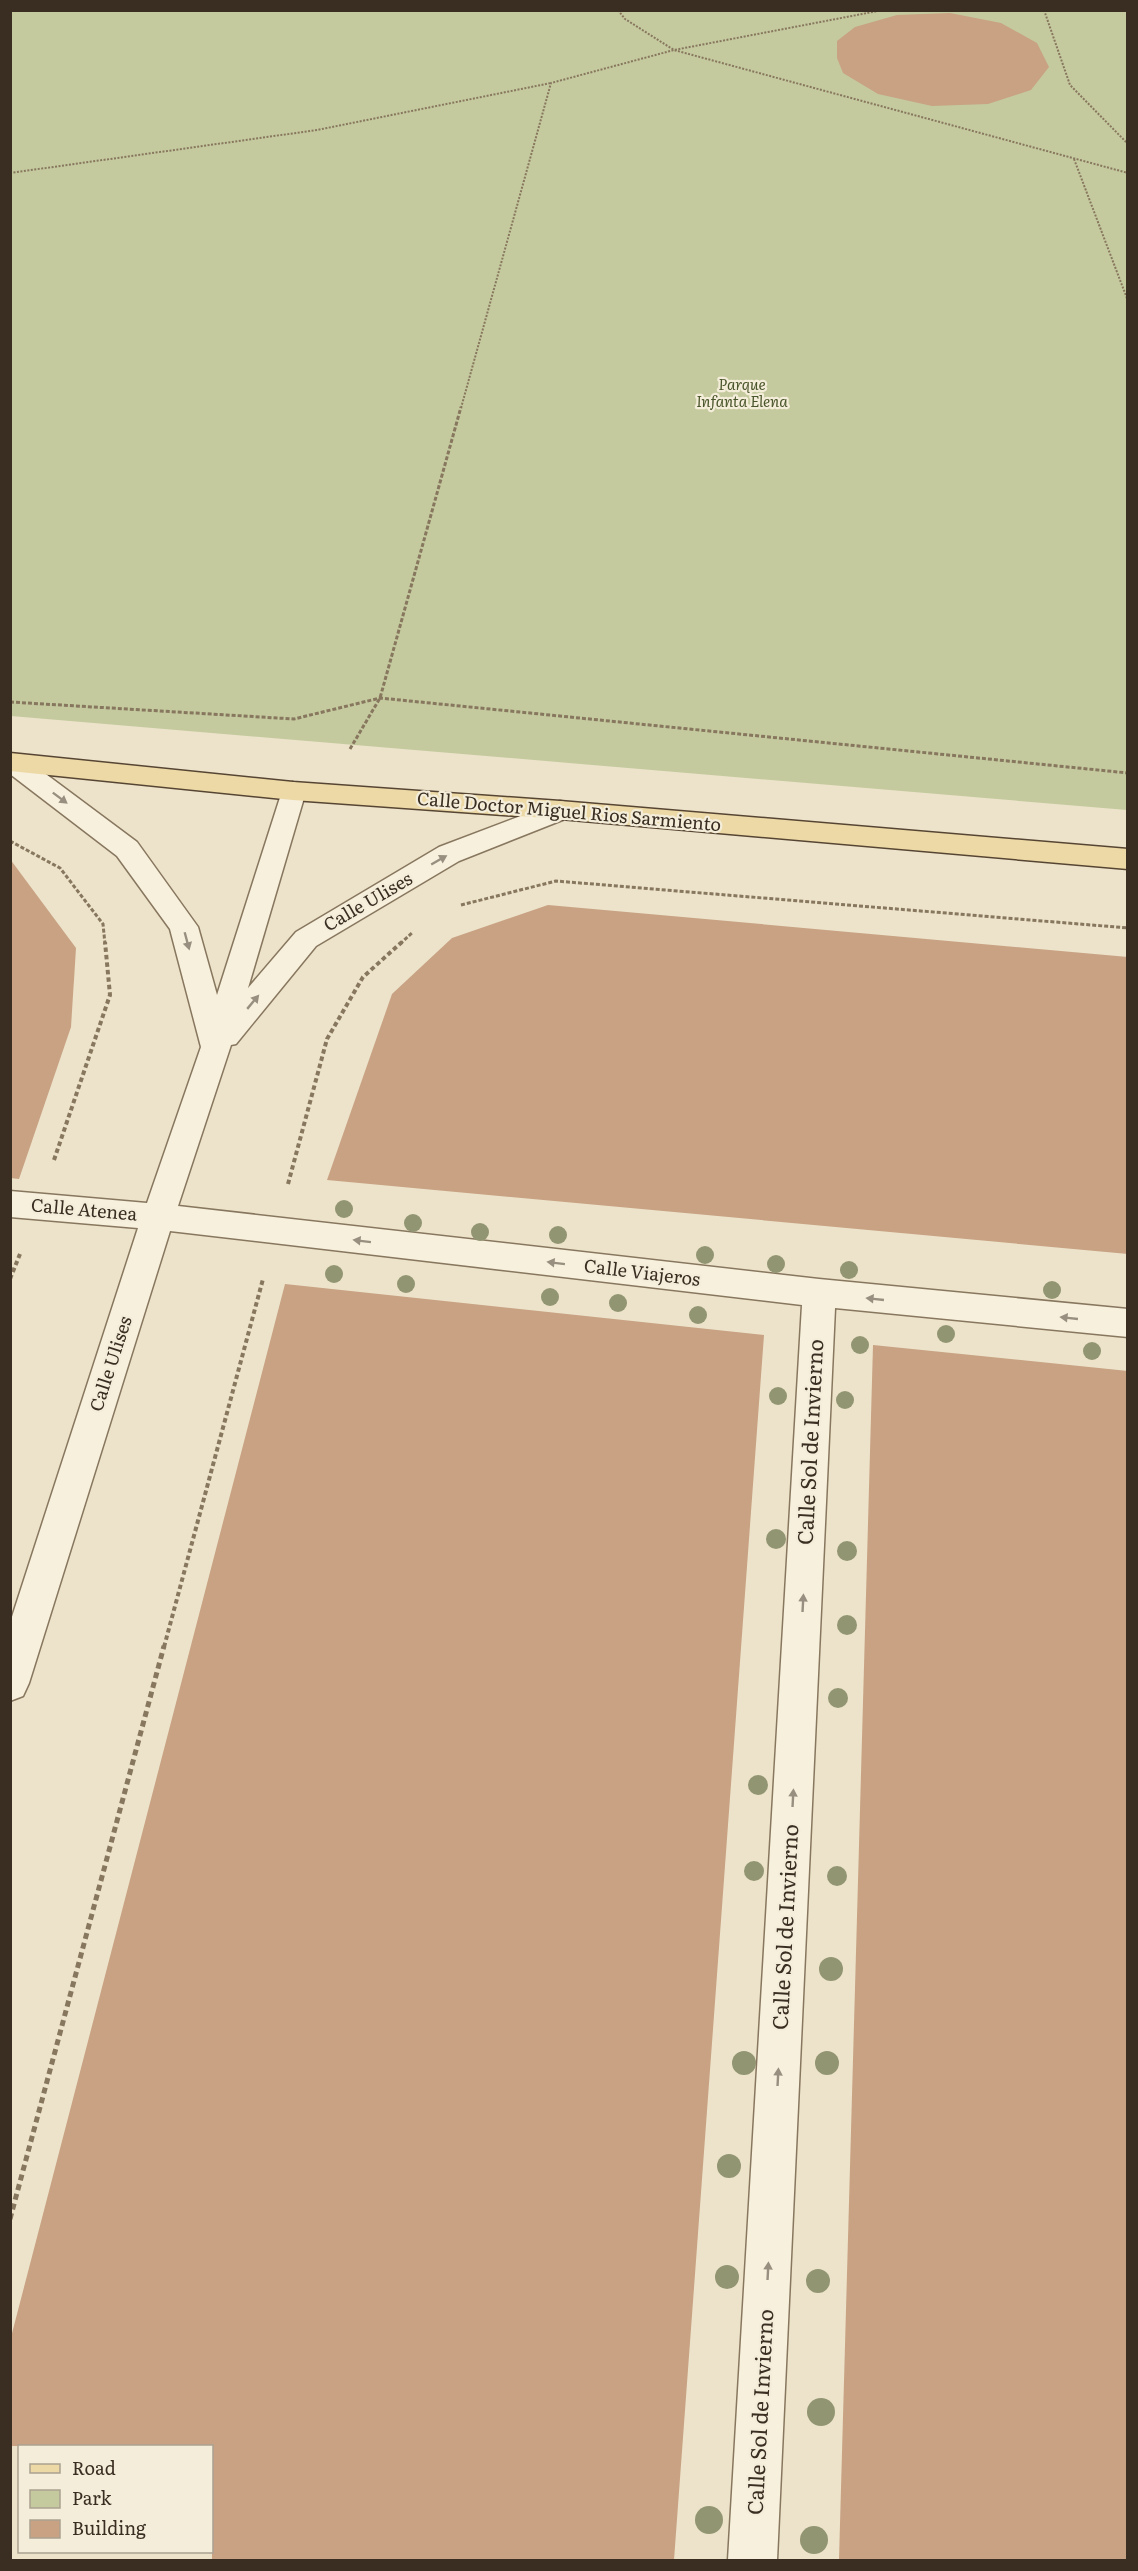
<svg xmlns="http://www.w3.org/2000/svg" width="1138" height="2571" font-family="Literata,serif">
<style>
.green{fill:#c4ca9e}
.building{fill:#c8a283}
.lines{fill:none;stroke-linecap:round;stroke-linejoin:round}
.minor-casing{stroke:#88775f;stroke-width:3}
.major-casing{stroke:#574533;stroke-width:3}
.path-far3{stroke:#88775f;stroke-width:2;stroke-dasharray:2 1.5;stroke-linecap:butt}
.path-far2{stroke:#88775f;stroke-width:3;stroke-dasharray:4 2;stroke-linecap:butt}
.path-far1{stroke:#88775f;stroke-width:4;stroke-dasharray:4.5 3;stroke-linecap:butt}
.path{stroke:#88775f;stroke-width:5;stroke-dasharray:6 4;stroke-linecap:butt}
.minor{fill:#f7f0dd;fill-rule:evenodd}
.major{fill:#ecd9a6;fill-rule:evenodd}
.tree{fill:#929572}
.oneway{fill:#988f80}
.labels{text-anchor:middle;stroke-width:4.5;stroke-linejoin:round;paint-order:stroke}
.far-park-label{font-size:15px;font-style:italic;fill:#49552a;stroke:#f4edda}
.street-label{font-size:18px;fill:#3a2e22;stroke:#f4edda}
.near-street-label{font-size:21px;fill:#3a2e22;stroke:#f4edda}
</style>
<rect width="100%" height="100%" fill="#ece3ca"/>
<!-- green -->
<path class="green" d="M10,11h1117v799l-1116,-94z"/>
<!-- building -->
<g class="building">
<path d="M950,13l51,10 36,20 12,24 -18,23 -43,14 -56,2 -54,-12 -35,-21 -6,-15v-17l18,-14 42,-12z"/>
<path d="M10,859l66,89 -5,79 -52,152 -9,-1z"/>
<path d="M548,905l580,52v297l-801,-74 65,-186 60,-56z"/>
<path d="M285,1284l479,51 -90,1225h-462v-114h-202v-105z"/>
<path d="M873,1345l255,26v1189h-289z"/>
</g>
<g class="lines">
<!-- minor casing -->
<g class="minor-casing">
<path id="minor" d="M14,754l9,3 114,85 61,85 19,68 67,-210 9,-3 9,3 4,6 -58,197 48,-56 143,-85 121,-46 10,2 3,7 -3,7 -111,44 -143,85 -80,98 -5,1 -53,161 641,73 309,30v28l-293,-29 -58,1252h-49l74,-1255 -632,-74 -141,452 -6,13 -13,5v-78l128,-395 -128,-11v-26l137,12 54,-156 -31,-118 -53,-73 -107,-82v-19z"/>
</g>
<!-- major casing -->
<g class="major-casing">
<path id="major" d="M10,753l283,29 267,19 568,48v20l-568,-50 -267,-19 -283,-29z"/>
</g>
<!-- path-far3 -->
<g class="path-far3">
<path d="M618,10l7,9 49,31 454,123"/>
<path d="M1044,10l26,75 58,59"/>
<path d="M1074,159l54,142"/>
<path d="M10,173l307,-43 234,-47"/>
<path d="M461,408l90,-325 123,-33 209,-40"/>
</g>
<!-- path-far2 -->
<g class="path-far2">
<path d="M10,702l284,17 86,-21 748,75"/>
<path d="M350,749l30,-51 81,-291"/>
<path d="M10,841l50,27 43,56 2,20"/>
<path d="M461,905l95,-24 572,47"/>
<path d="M400,944l13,-12"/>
</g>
<!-- path-far1 -->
<g class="path-far1">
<path d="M54,1160l56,-165 -5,-53"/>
<path d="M288,1184l39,-145 36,-62 39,-35"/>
<path d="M10,1279l10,-25"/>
<path d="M164,1647l99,-368"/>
</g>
<!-- path -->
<path class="path" d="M10,2219l154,-573"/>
<!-- minor -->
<use href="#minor" class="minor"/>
<!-- major -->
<use href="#major" class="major"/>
</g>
<!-- trees -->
<g class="tree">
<circle cx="344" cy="1209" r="9"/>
<circle cx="413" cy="1223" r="9"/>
<circle cx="480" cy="1232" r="9"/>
<circle cx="558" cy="1235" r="9"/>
<circle cx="705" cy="1255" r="9"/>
<circle cx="776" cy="1264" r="9"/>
<circle cx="849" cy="1270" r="9"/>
<circle cx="334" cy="1274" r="9"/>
<circle cx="406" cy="1284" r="9"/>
<circle cx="1052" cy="1290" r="9"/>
<circle cx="550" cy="1297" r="9"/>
<circle cx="618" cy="1303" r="9"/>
<circle cx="698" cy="1315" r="9"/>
<circle cx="946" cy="1334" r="9"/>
<circle cx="860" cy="1345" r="9"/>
<circle cx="1092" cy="1351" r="9"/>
<circle cx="778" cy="1396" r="9"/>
<circle cx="845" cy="1400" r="9"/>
<circle cx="776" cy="1539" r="10"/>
<circle cx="847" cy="1551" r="10"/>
<circle cx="847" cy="1625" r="10"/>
<circle cx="838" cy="1698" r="10"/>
<circle cx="758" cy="1785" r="10"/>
<circle cx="754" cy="1871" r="10"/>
<circle cx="837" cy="1876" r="10"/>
<circle cx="831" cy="1969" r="12"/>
<circle cx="744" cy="2063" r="12"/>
<circle cx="827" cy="2063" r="12"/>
<circle cx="729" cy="2166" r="12"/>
<circle cx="727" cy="2277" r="12"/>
<circle cx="818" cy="2281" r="12"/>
<circle cx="821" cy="2412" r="14"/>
<circle cx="709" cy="2520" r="14"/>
<circle cx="814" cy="2540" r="14"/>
</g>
<!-- one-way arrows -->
<defs><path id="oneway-solid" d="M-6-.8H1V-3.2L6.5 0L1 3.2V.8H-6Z" transform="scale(1.5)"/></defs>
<g class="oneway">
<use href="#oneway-solid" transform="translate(60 798) rotate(37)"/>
<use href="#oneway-solid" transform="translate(439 860) rotate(-30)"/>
<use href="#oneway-solid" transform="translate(187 941) rotate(75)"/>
<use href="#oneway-solid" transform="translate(253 1002) rotate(-50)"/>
<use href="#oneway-solid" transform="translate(362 1241) rotate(-173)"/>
<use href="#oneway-solid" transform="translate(556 1263) rotate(-173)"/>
<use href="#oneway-solid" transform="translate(875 1299) rotate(-174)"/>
<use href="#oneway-solid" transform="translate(1069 1318) rotate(-174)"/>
<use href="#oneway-solid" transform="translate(803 1603) rotate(-87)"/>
<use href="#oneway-solid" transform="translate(793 1798) rotate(-87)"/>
<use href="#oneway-solid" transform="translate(778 2077) rotate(-87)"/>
<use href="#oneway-solid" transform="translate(768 2271) rotate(-87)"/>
</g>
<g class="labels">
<!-- far-park labels -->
<g class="far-park-label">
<text x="742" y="390">Parque<tspan x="742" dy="17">Infanta Elena</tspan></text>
</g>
<!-- street labels -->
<g class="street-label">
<text transform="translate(569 812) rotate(5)" y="6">Calle Doctor Miguel Rios Sarmiento</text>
<text transform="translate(368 902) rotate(-30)" y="6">Calle Ulises</text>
<text transform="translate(84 1210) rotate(5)" y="6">Calle Atenea</text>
<text transform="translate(642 1273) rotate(7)" y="6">Calle Viajeros</text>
<text transform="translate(111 1364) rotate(-72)" y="6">Calle Ulises</text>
</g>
<!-- near-street labels -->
<g class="near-street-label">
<text transform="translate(811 1442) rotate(-87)" y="7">Calle Sol de Invierno</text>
<text transform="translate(786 1927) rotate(-87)" y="7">Calle Sol de Invierno</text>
<text transform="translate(761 2412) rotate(-87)" y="7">Calle Sol de Invierno</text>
</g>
</g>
<!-- border -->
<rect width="1138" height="2571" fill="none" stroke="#3a2e22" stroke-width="24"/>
<!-- legend -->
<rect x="18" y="2445" width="195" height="108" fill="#f4edda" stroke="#aaa190" stroke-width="1.5"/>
<rect x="30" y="2464" width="30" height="9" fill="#ecd9a6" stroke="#aaa190" stroke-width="1.5"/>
<text x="72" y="2475" font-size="18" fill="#3a2e22">Road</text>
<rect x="30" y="2490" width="30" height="18" fill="#c4ca9e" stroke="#aaa190" stroke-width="1.5"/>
<text x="72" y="2505" font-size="18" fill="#3a2e22">Park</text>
<rect x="30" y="2520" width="30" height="18" fill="#c8a283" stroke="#aaa190" stroke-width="1.5"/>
<text x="72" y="2535" font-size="18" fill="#3a2e22">Building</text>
</svg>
